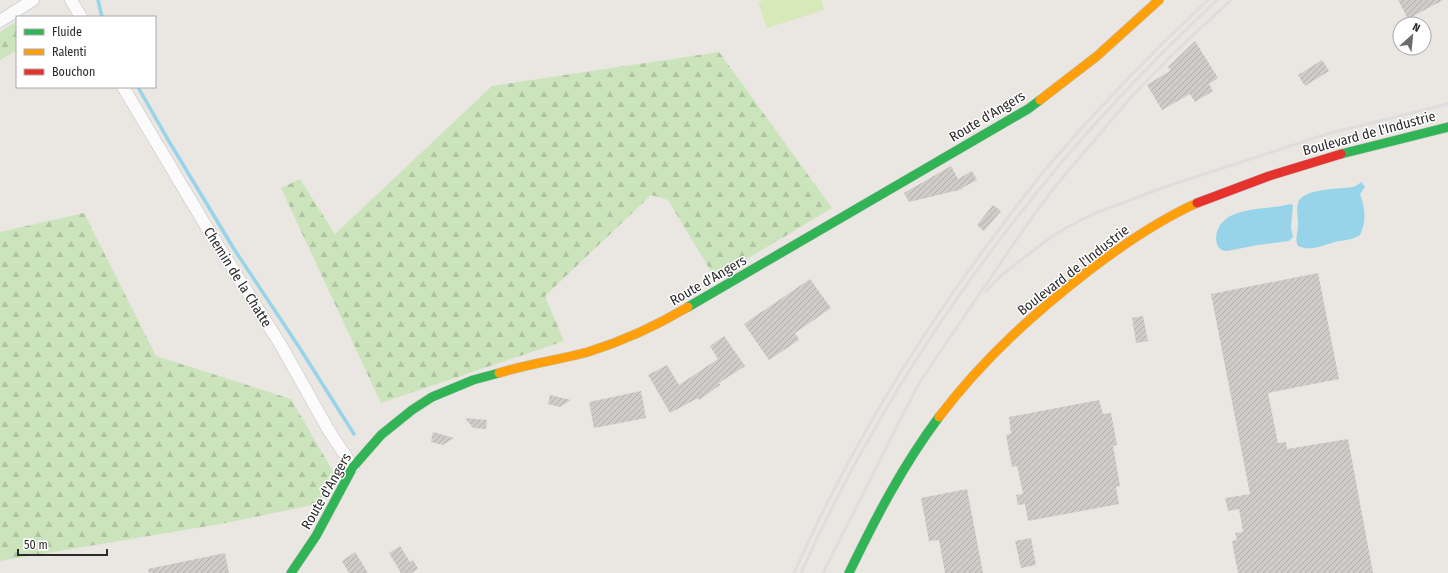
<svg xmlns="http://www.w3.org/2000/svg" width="1448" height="573" font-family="'Fira Sans Condensed',sans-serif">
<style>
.forest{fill:url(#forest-firs)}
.pitch{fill:#d7e8b9}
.water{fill:#97d4e9}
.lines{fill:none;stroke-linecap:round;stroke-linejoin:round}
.stream{stroke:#97d4e9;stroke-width:3.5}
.building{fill:url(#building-hatch)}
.street-casing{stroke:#c3c2c2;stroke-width:13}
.fast-casing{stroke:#c3c2c2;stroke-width:10}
.slow-casing{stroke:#c3c2c2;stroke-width:10}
.jam-casing{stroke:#c3c2c2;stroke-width:10}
.street{stroke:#fcfbfb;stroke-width:12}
.fast{stroke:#30b455;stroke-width:9}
.slow{stroke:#ff9f0a;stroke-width:9}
.jam{stroke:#e5322d;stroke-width:9}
.rail{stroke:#dededf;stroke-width:3}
.labels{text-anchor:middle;stroke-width:3;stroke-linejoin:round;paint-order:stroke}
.street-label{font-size:14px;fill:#2b2b2b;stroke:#fff}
</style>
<defs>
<pattern id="forest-firs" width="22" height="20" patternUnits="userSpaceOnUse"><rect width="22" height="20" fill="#cce4bc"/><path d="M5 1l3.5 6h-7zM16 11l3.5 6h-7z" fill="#afc4a2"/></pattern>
<pattern id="building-hatch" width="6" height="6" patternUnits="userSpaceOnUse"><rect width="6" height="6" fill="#ceccc9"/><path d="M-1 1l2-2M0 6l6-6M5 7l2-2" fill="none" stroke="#b1afad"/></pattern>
</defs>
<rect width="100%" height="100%" fill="#eae6e2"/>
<!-- forest -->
<g class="forest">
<path d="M14,23l3,7v20l-17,10v-28z"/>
<path d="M719,52l113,156 -117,70 -47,-78 -17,-5 -106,101 19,45 -183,62 -100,-215 19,-9 35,55 157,-148z"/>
<path d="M84,213l72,143 135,43 44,76 -18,29 -91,19 -226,38v-329z"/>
</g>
<!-- pitch -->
<path class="pitch" d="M765,0h56l3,10 -57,18 -9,-26z"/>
<!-- water -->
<g class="water">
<path d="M1361,182l4,5 -5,7c5,14 7,27 0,41 -8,5 -16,5 -25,7 -13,3 -23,10 -37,4 -4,-8 1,-16 0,-24 0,-6 -2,-13 0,-19 5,-15 42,-14 55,-16 3,-1 6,-3 8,-5z"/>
<path d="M1290,204l3,1 -2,22 2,10 -4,4 -31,4 -31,6c-12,0 -13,-15 -8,-24 3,-6 10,-11 16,-13 18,-7 37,-5 55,-10z"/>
</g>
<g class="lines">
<!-- stream -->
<g class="stream">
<path d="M98,0l4,17"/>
<path d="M138,87l29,51 67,111 65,98 55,87"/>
</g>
</g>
<!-- building -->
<g class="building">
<path d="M1398,0h45l-35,19z"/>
<path d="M1195,41l23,37 -9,6 4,7 -18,11 -5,-8 -28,16 -15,-25 24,-15 -3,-3z"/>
<path d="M1322,60l7,11 -24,15 -7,-11z"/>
<path d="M951,166l7,13 14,-8 5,9 -15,8 1,1 -54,13 -5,-9z"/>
<path d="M993,205l8,6 -17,20 -7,-6z"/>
<path d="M1318,273l21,106 -71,14 10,50 8,-1 1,7 61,-10 25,134h-135l-6,-32 5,-1 -2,-7 8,-1 -2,-12 -2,-11 -11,2 -3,-13 25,-4 -39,-200z"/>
<path d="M810,279l21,29 -36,25 4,7 -30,20 -25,-36z"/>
<path d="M1143,316l5,25 -12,2 -4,-25z"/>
<path d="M724,336l21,30 -26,17 1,2 -21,15 -1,-2 -28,15 -22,-38 19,-10 12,20 39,-26 -8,-13z"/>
<path d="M641,391l5,27 -52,10 -5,-26z"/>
<path d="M550,395l21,5 -11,7 -12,-3z"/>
<path d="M1099,400l4,14 8,-1 6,32 -4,1 7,40 -4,1 3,17 -91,17 -3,-17 -7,1 -2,-10 7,-1 -6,-28 -5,1 -6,-32 5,-1 -2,-17z"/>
<path d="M465,418l22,2 -1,9 -13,-1z"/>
<path d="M433,432l21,6 -11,7 -12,-3z"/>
<path d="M967,489l16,84h-38l-6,-33 -10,1 -8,-43z"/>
<path d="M1031,538l5,27 -15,3 -6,-27z"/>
<path d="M400,546l10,16 3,-2 5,9 -7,4h-10l-12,-20z"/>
<path d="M355,552l13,21h-19l-7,-12z"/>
<path d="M225,553l4,20h-80l-1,-4z"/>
</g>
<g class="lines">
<!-- street casing -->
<g class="street-casing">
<g id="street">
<path d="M71,0l10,17"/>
<path d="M0,21l33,-21"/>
<path d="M123,87l86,144 73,116 47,84 24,36"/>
</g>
</g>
<!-- fast casing -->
<g class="fast-casing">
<g id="fast">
<path d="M1341,154l107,-27"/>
<path d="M688,307l340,-198 12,-9"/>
<path d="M291,573l25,-37 37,-69 28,-32 31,-25 20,-13 41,-17 26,-7"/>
<path d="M849,573c26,-54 54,-108 90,-156"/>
</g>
</g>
<!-- slow casing -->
<g class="slow-casing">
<g id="slow">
<path d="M1040,100l57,-44 62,-56"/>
<path d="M499,373c29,-9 59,-13 89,-21 35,-11 68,-26 100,-45"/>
<path d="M939,417c44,-58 95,-104 152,-148 33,-25 68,-49 106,-66"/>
</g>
</g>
<!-- jam casing -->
<g class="jam-casing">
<path id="jam" d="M1197,203l72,-27 72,-22"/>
</g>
<!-- street -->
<use href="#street" class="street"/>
<!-- fast -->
<use href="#fast" class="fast"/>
<!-- slow -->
<use href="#slow" class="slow"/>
<!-- jam -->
<use href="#jam" class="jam"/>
<!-- rail -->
<g class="rail">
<path d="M986,291l17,-17 40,-31 21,-14 29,-15 72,-27 162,-53 121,-30"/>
<path d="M794,573c55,-123 125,-239 207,-346 16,-21 31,-42 48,-62 50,-58 103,-113 159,-165"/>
<path d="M801,573c98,-218 242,-411 416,-573"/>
<path d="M823,573l76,-151 22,-42 100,-147 32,-44 79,-93 42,-43 57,-53"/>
</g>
</g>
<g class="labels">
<!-- street labels -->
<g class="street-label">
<text transform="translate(987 116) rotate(-31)" y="5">Route d'Angers</text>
<text transform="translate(1369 133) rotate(-15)" y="5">Boulevard de l'Industrie</text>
<text transform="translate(1073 270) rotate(-38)" y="5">Boulevard de l'Industrie</text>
<text transform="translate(238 277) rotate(58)" y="5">Chemin de la Chatte</text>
<text transform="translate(708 280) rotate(-30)" y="5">Route d'Angers</text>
<text transform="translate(326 491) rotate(-60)" y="5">Route d'Angers</text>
</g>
</g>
<!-- legend -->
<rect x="16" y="16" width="140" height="72" fill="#ffffff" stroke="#aaaaaa"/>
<rect x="24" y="29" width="20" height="6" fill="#30b455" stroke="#aaaaaa"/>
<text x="52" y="36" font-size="12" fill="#2b2b2b">Fluide</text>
<rect x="24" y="49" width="20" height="6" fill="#ff9f0a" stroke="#aaaaaa"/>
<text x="52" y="56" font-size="12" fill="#2b2b2b">Ralenti</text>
<rect x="24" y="69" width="20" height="6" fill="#e5322d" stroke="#aaaaaa"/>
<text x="52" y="76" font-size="12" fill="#2b2b2b">Bouchon</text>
<!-- north arrow -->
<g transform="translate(1412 36) rotate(27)"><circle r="19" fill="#ffffff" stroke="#aaaaaa"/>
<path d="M0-3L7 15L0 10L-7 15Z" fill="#6e6c6b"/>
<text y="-6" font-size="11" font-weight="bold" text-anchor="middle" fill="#2b2b2b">N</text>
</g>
<!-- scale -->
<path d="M18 549v6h89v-6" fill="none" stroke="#2b2b2b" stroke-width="2"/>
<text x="24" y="549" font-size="12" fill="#2b2b2b" stroke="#ffffff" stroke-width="3" paint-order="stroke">50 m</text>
</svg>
